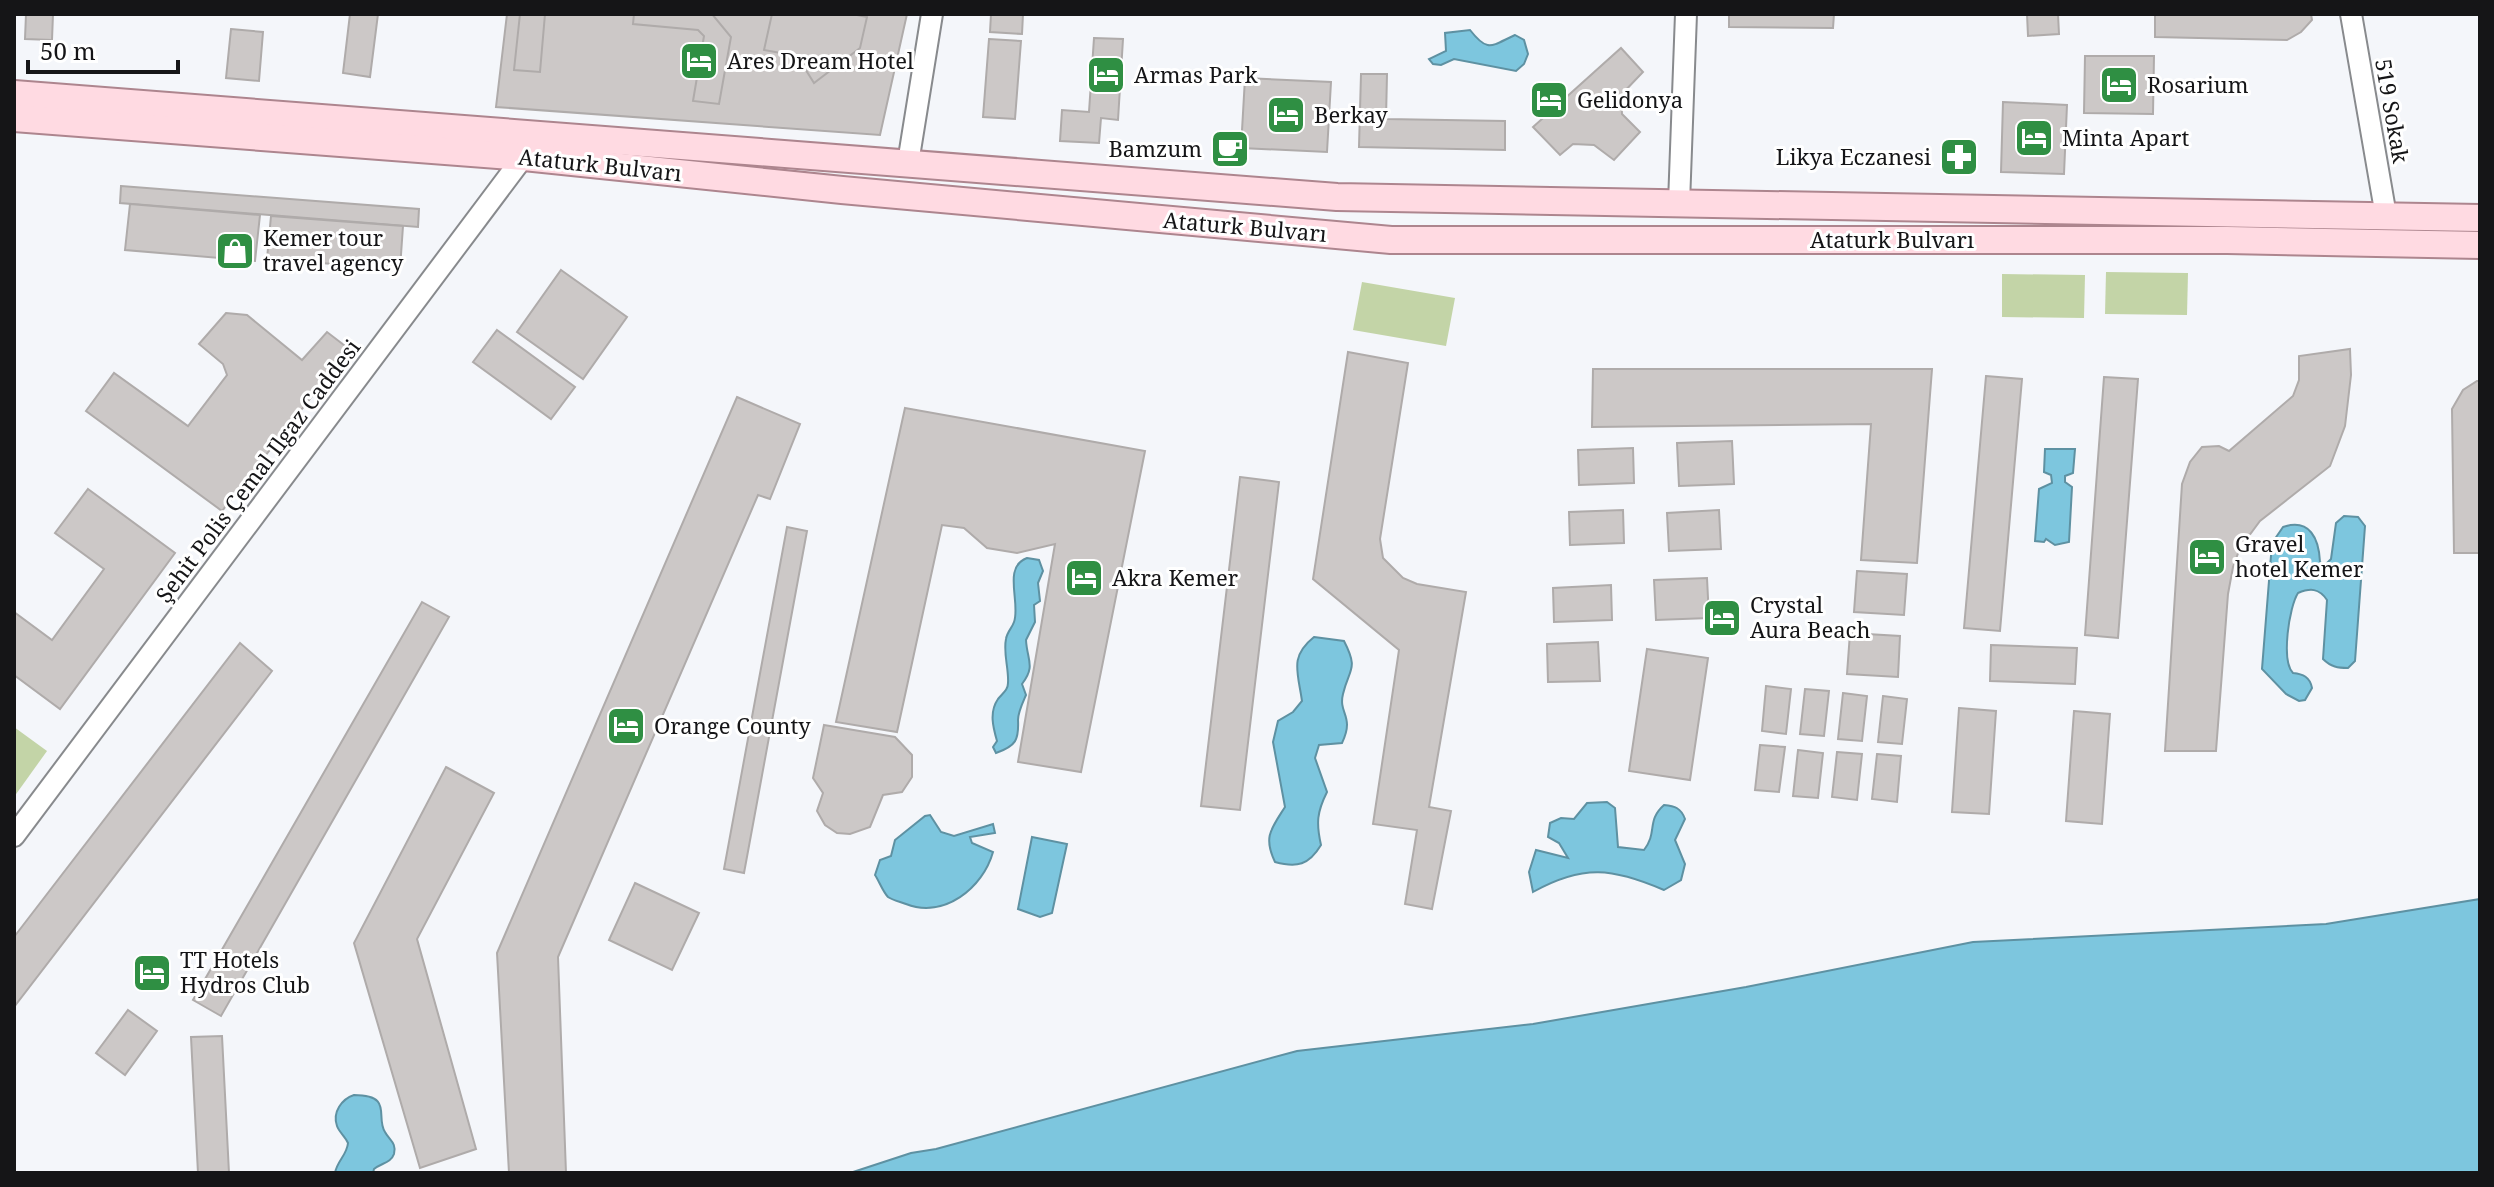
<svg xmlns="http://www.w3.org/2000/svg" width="2494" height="1187" font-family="'Noto Serif',serif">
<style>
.green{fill:#c3d4a7}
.water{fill:#7dc6de;stroke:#5e91a2;stroke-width:2}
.building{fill:#ccc8c7;stroke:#afabaa;stroke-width:2}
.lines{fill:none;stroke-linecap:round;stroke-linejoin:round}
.minor-casing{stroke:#888a8d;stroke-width:24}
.major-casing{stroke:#ad858e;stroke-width:30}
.minor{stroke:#fff;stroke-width:20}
.major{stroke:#ffdae2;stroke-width:26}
.labels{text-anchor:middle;stroke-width:6;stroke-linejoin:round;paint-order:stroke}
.poi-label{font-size:22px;fill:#151517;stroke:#fff;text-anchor:start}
.street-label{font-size:22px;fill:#151517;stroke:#fff}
</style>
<rect width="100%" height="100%" fill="#f4f6fa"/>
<!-- green -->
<g class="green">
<path d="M2106,272l82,1 -1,42 -82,-1z"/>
<path d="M2002,274l83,1 -1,43 -82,-1z"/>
<path d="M1362,282l93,16 -9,48 -93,-16z"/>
<path d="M14,727l33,24 -33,46z"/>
</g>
<!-- water -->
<g class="water">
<path d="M1470,30c18,23 21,16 45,5l9,5 4,14 -4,10 -8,7 -62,-12 -13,6 -8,-1 -4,-5 17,-8 -1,-18z"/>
<path d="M2045,449h30l-2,24 -8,3v6l7,5 -3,55 -14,3 -9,-6 -2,3 -9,-1 4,-52 13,-6 -1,-8 -7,-3z"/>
<path d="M2344,516l14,1 7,9 -10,135 -7,7c-10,0 -17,-1 -25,-9l4,-59c-8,-12 -17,-12 -29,-7 -9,14 -17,68 -5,80 10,1 17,4 19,15l-7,12 -6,1 -13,-7 -24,-25 10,-126 11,-16c27,-9 36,12 37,35l5,3 6,-6 5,-36z"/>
<path d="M1027,558l12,2 4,11 -5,12 2,18 -6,4 1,17 -9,18c1,20 10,26 -4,44l4,11c-3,7 -8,17 -8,25 1,20 -2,26 -22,33l-3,-6 4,-6c-4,-14 -8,-29 1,-42 5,-6 10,-9 10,-16 1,-14 -5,-30 -2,-44 1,-7 6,-11 8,-17 7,-19 -12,-55 13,-64z"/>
<path d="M1314,637l30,4c15,29 5,27 -1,53 -5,20 12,22 -1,49l-23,2 -4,13 12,34c-10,20 -11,31 -6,53 -12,20 -24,23 -46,17 -12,-25 -4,-33 10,-55l-12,-65 5,-21 15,-9 9,-11c-4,-29 -13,-44 12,-64z"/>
<path d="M1607,802l8,6 3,39 26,3c14,-18 2,-29 20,-45 11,1 17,3 21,14l-10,21 10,24 -4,16 -17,10c-51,-22 -81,-26 -131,2l-4,-20 7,-22 32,8 -9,-15 -11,-6 2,-14 11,-5 13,1 13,-16z"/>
<path d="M930,815l11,17 13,4 39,-12 2,9 -25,4 2,6 21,9c-10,36 -49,67 -87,52 -5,-2 -14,-4 -18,-7 -5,-5 -9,-16 -13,-22l5,-15 11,-4 4,-16 30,-24z"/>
<path d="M1032,837l35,7 -15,69 -12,4 -22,-8z"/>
<path d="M2480,899v274h-1630l61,-20 25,-4 361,-98 236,-27 213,-37 227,-45 353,-18z"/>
<path d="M354,1095c40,0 21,22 31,37 4,8 12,11 9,22 -3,9 -13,9 -20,15l-1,4h-38c2,-12 12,-18 13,-30 -3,-7 -9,-11 -11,-17 -5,-14 5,-27 17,-31z"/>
</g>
<!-- building -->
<g class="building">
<path d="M26,14h27l-1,26 -27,-1z"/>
<path d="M350,14h28l-8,63 -27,-4z"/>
<path d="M507,14h400l-27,121 -384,-28z"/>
<path d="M520,14h25l-5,58 -26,-2z"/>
<path d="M634,14h78l19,23 -12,67 -26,-3 11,-65 -6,-6 -65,-6z"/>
<path d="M772,14h80l15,3 -7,31 -46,35 -17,-27 -33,-6z"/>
<path d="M991,14h32l-1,20 -32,-2z"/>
<path d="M1729,14h105l-1,14 -104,-1z"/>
<path d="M2027,14h31l1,20 -31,2z"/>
<path d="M2155,14h156l1,6 -11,12 -14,8 -132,-3z"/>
<path d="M231,29l32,3 -4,49 -33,-3z"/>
<path d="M1094,38l29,1 -5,81 -17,-2 -2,25 -39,-2 2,-31 27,2z"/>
<path d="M989,39l32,2 -6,78 -32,-2z"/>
<path d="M1621,48l22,24 -22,23 1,19 18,18 -26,28 -20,-15 -21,-1 -13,11 -27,-28z"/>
<path d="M2085,56h69l-1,58 -69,-1z"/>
<path d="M1361,74h26l-1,45 119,2v29l-146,-3z"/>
<path d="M1245,78l86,4 -4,70 -86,-4z"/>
<path d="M2003,102l64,3 -3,69 -63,-2z"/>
<path d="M1222,134l17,1 -2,29 -17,-1z"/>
<path d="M121,186l298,23 -1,18 -298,-24z"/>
<path d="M130,204l130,11 -5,46 -130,-11z"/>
<path d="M271,216l132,10 -3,43 -133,-10z"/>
<path d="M561,270l66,47 -44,62 -66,-47z"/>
<path d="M226,313l21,2 55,45 25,-28 22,17 -127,162 -136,-100 28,-38 74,53 39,-51 -4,-11 -24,-20z"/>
<path d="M497,330l78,57 -24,32 -78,-57z"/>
<path d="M2350,349l1,26 -6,51 -15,40 -70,55 -20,27 -7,19 -5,27 -12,157h-51l17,-267 8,-22 12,-15 17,-1 10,5 64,-55 6,-16v-24z"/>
<path d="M1348,352l60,11 -28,176 3,19 20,20 14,6 49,8 -37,215 22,4 -19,98 -27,-5 12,-74 -44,-6 26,-174 -86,-71z"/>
<path d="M1593,369h339l-15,194 -56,-3 10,-136 -279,3z"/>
<path d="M1986,376l36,3 -22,252 -36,-3z"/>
<path d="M2104,377l34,2 -20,259 -33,-3z"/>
<path d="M2477,381h3v172h-26l-2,-144 11,-19z"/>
<path d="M737,397l63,27 -30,75 -12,-4 -200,462 8,216h-57l-12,-220z"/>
<path d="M905,408l240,43 -64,321 -63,-10 37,-218 -38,9 -30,-5 -23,-20 -22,-3 -45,207 -61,-10z"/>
<path d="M1732,441l2,43 -55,2 -2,-43z"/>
<path d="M1633,448l1,35 -55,2 -1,-35z"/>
<path d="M1240,477l39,5 -39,328 -39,-4z"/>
<path d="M88,489l87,64 -115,156 -46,-34v-63l38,28 52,-71 -49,-36z"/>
<path d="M1623,510l1,33 -54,2 -1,-33z"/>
<path d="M1719,510l2,39 -52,2 -2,-38z"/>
<path d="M787,527l20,4 -63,342 -20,-4z"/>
<path d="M1857,571l50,3 -3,41 -50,-3z"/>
<path d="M1707,578l2,40 -53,2 -2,-40z"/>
<path d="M1611,585l1,35 -58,2 -1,-34z"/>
<path d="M422,602l27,15 -228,399 -28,-16z"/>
<path d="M1850,633l50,3 -2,41 -51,-3z"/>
<path d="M1598,642l2,39 -52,1 -1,-38z"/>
<path d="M240,643l32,28 -258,336v-70z"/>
<path d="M1991,645l86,3 -2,36 -85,-3z"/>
<path d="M1647,649l61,9 -18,122 -61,-9z"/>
<path d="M1766,686l25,3 -5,45 -24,-3z"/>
<path d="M1805,689l24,2 -5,45 -24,-2z"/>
<path d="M1843,693l24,3 -5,45 -24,-2z"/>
<path d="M1883,696l24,3 -5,45 -24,-2z"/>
<path d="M1959,708l37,3 -7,103 -37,-2z"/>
<path d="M2074,711l36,3 -8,110 -36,-3z"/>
<path d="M824,725l71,12 17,18v22l-10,15 -19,3 -13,32 -20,7 -13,-1 -12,-8 -8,-14 6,-18 -10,-15z"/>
<path d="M1760,745l25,2 -6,45 -24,-2z"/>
<path d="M1798,750l25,3 -5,45 -25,-2z"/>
<path d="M1837,752l25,2 -5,46 -25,-3z"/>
<path d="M1877,754l24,2 -4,46 -25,-3z"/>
<path d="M446,767l48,26 -77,146 59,210 -56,19 -66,-225z"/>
<path d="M635,883l64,30 -27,57 -63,-30z"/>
<path d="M128,1010l29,21 -32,44 -29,-22z"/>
<path d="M222,1036l7,137h-31l-7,-136z"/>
</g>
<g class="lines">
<!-- minor casing -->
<g class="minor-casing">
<g id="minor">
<path d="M2351,14l35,202"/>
<path d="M908,163l24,-149"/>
<path d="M1679,203l7,-189"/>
<path d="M14,836l516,-688"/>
</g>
</g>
<!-- major casing -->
<g class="major-casing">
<g id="major">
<path d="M14,94l1323,103 1143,21"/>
<path d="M14,118l510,39 318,33 549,50h836l253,5"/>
</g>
</g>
<!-- minor -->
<use href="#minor" class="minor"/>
<!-- major -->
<use href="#major" class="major"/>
</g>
<!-- icons -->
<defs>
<g id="hotel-square" transform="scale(2)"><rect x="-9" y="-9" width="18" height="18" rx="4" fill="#2f8f43" stroke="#fff"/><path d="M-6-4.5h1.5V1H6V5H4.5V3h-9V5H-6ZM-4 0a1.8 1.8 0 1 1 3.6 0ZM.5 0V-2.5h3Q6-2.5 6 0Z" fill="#fff"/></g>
<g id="cafe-square" transform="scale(2)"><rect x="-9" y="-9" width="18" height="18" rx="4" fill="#2f8f43" stroke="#fff"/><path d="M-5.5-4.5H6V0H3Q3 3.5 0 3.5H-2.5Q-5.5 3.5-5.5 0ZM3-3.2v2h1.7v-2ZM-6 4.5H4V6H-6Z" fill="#fff"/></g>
<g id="pharmacy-square" transform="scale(2)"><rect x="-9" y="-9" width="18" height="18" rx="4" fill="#2f8f43" stroke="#fff"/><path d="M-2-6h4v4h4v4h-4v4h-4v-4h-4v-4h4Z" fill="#fff"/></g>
<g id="shop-square" transform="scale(2)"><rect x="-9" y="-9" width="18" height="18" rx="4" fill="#2f8f43" stroke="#fff"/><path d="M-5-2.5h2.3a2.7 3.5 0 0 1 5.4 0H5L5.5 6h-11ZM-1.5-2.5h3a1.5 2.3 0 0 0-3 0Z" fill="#fff"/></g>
</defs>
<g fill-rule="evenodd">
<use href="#hotel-square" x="699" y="61"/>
<use href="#hotel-square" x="1106" y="75"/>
<use href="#hotel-square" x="2119" y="85"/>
<use href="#hotel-square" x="1549" y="100"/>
<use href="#hotel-square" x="1286" y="115"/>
<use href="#hotel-square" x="2034" y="138"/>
<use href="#cafe-square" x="1230" y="149"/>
<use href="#pharmacy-square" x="1959" y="157"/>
<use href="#shop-square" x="235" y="251"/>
<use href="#hotel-square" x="2207" y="557"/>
<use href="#hotel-square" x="1084" y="578"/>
<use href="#hotel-square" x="1722" y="618"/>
<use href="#hotel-square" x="626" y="726"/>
<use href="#hotel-square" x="152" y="973"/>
</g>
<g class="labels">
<!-- poi labels -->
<g class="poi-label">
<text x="727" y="69">Ares Dream Hotel</text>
<text x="1134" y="83">Armas Park</text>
<text x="2147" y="93">Rosarium</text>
<text x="1577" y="108">Gelidonya</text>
<text x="1314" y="123">Berkay</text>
<text x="2062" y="146">Minta Apart</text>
<text x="1202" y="157" text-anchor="end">Bamzum</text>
<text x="1931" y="165" text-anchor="end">Likya Eczanesi</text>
<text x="263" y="246">Kemer tour<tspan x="263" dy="25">travel agency</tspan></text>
<text x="2235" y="552">Gravel<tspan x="2235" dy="25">hotel Kemer</tspan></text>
<text x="1112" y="586">Akra Kemer</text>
<text x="1750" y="613">Crystal<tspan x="1750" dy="25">Aura Beach</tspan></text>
<text x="654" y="734">Orange County</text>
<text x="180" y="968">TT Hotels<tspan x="180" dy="25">Hydros Club</tspan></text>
</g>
<!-- street labels -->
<g class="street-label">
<text transform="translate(2392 111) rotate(80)" y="8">519 Sokak</text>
<text transform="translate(600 165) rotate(6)" y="8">Ataturk Bulvarı</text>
<text transform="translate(1245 227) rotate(5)" y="8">Ataturk Bulvarı</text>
<text x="1892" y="248">Ataturk Bulvarı</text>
<text transform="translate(258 471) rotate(-53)" y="8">Şehit Polis Çemal Ilgaz Caddesi</text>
</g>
</g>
<!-- border -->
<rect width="2494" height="1187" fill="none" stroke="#151517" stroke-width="32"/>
<!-- scale -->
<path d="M28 60v12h150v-12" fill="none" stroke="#151517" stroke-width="4"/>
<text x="40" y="60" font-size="24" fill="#151517" stroke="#ffffff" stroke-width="6" paint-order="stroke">50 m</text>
</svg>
